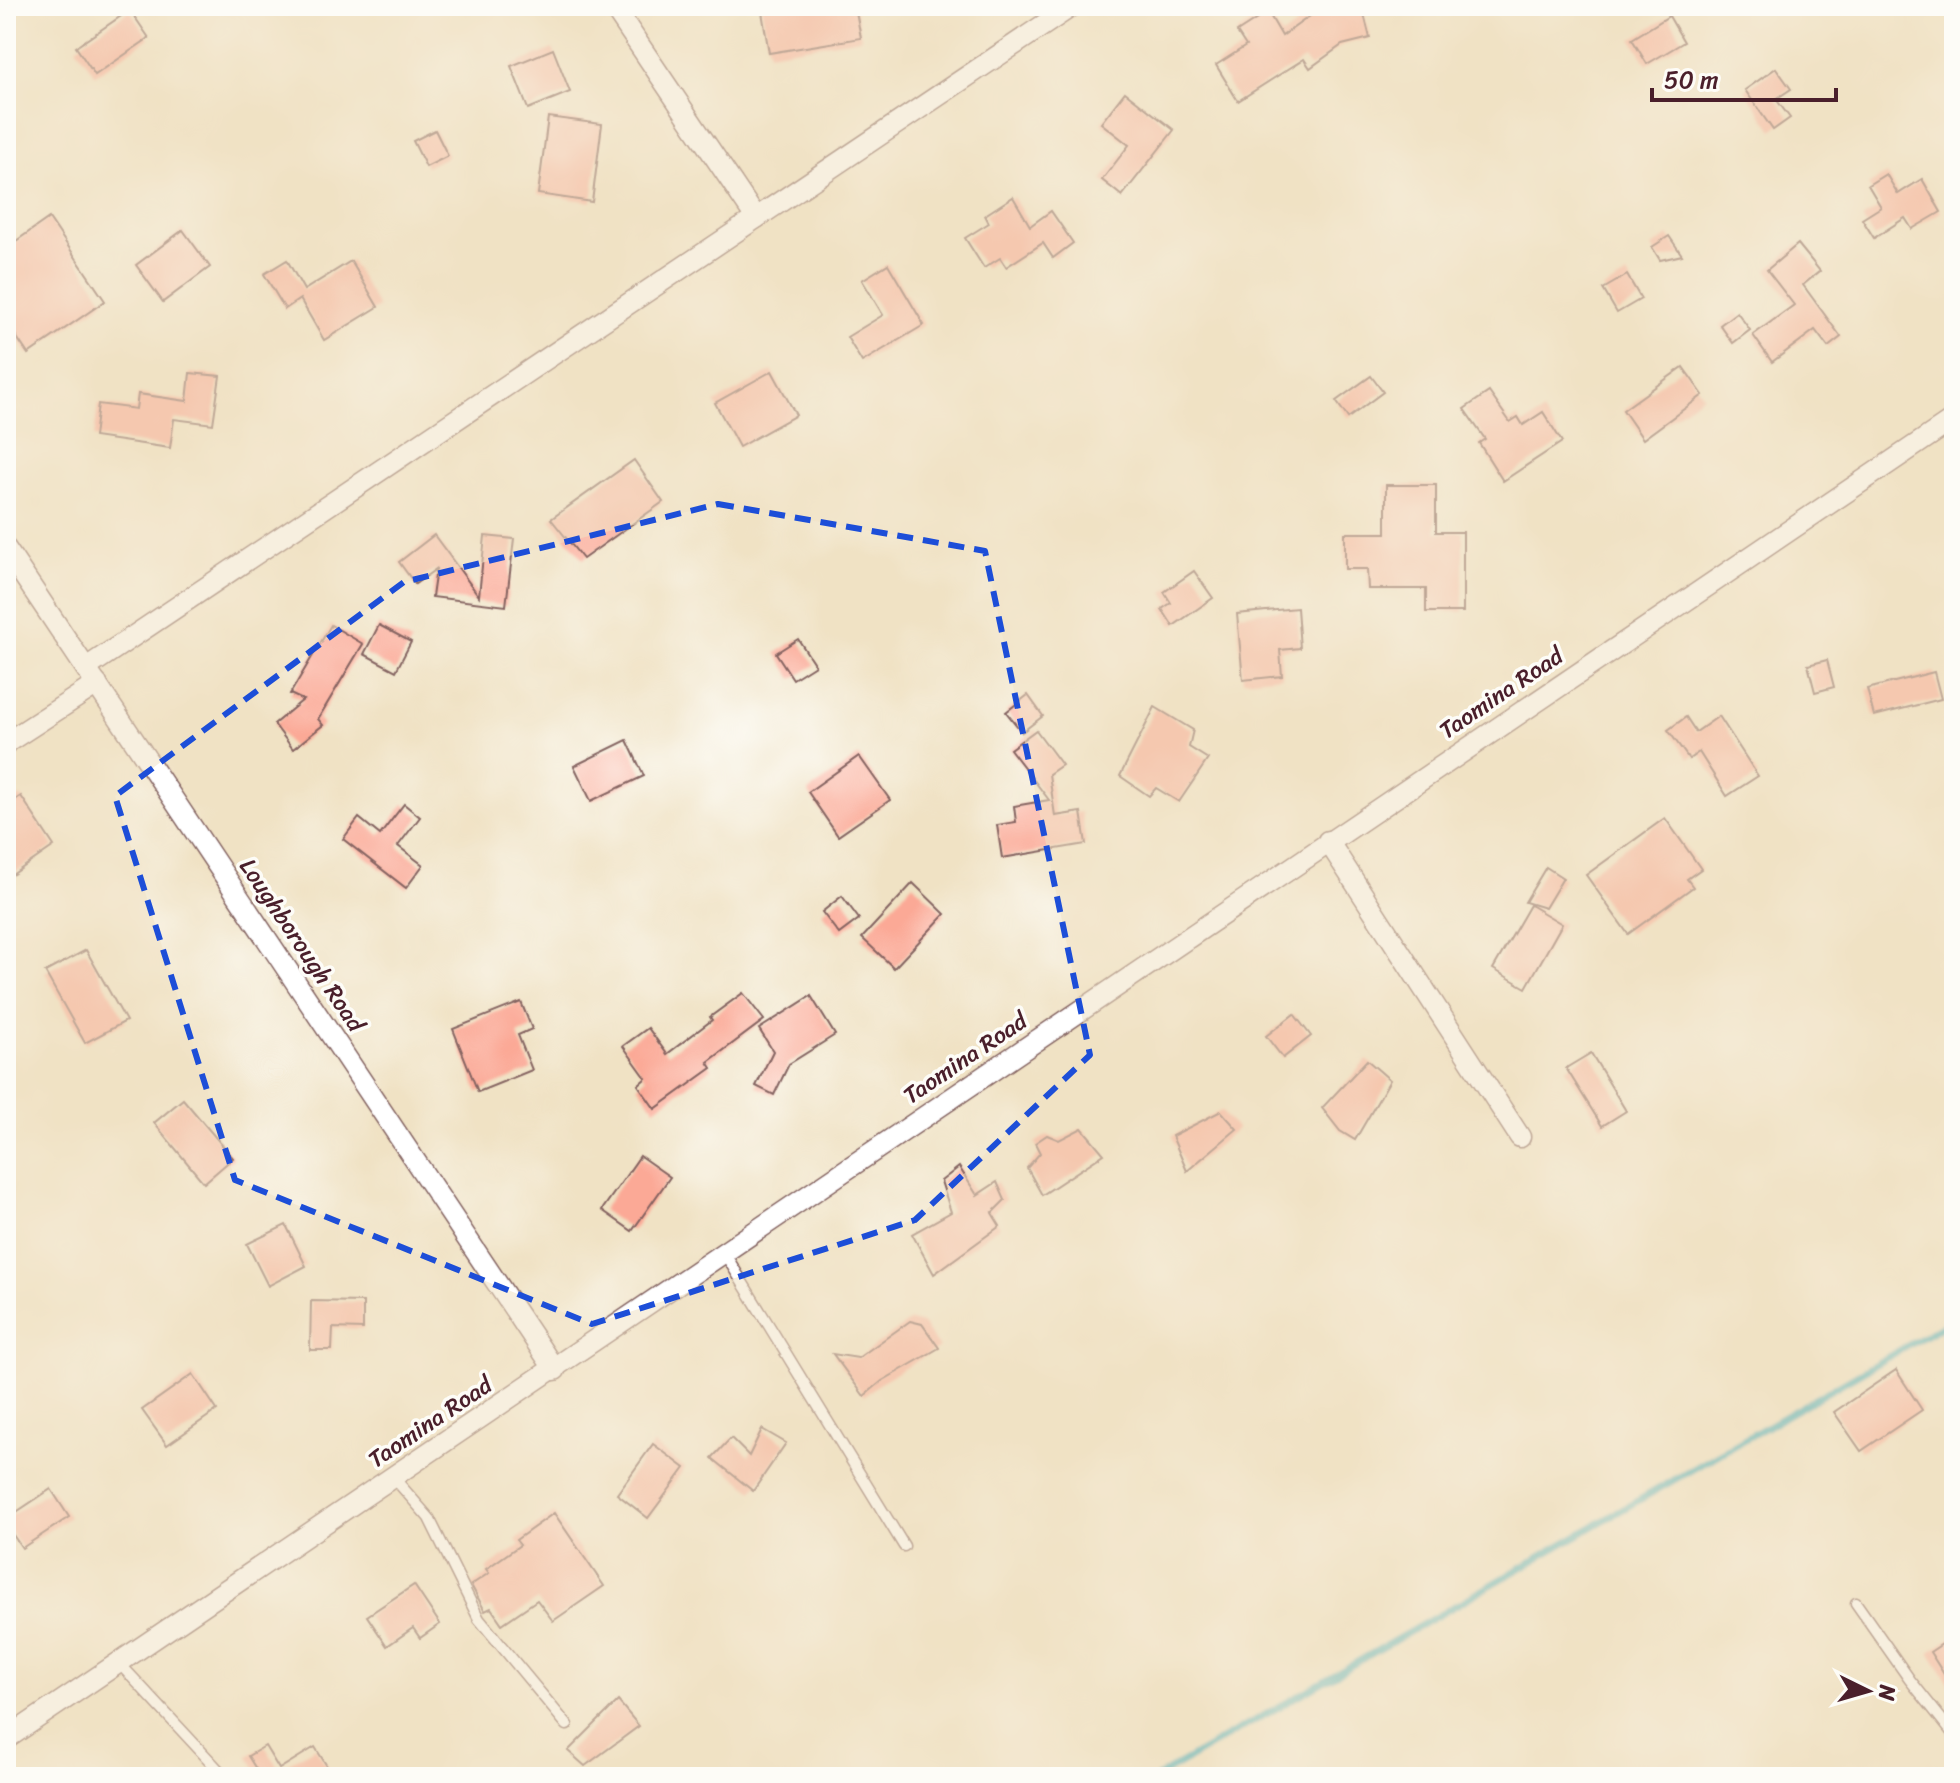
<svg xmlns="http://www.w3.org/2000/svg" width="1960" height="1783" font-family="Sriracha,sans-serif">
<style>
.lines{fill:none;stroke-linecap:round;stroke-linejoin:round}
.stream{stroke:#3dabbb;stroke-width:7}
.building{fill:#fba996}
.lane-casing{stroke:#846361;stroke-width:13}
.street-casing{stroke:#846361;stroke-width:23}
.lane{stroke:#fff;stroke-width:10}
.street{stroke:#fff;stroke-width:20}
.marked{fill:none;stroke:#1d4ed8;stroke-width:6;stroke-dasharray:16 10;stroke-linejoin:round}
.labels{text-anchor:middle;stroke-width:7;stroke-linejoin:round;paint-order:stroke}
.street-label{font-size:24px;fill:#4a1f2b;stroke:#fdfcf7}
</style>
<rect width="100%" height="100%" fill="#fdfcf7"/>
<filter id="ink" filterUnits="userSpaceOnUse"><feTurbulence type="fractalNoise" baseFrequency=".0125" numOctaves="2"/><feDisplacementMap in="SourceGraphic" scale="16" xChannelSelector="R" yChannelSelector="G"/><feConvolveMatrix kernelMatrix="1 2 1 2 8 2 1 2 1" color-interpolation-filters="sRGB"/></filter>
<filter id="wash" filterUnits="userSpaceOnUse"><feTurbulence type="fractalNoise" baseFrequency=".006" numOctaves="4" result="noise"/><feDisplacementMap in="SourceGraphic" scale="32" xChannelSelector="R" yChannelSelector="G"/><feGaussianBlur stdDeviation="1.8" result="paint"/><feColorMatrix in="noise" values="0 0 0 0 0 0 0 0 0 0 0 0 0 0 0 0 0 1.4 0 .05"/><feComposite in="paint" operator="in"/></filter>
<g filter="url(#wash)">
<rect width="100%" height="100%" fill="#f0e2c4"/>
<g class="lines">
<!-- stream -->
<path class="stream" d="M1157,1777l797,-458"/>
</g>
<g id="blocks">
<!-- building -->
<g class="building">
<path d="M761,6h94l6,32 -92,15z"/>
<path d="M1324,6h38l8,32 -28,7 -32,23 -6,-9 -66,42 -22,-36 30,-19 -9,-14 31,-20 14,24z"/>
<path d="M130,10l19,28 -54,37 -19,-28z"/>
<path d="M1669,16l15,26 -37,22 -15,-25z"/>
<path d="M553,49l17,43 -42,17 -17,-43z"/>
<path d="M1776,68l15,21 -15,10 14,19 -17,12 -28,-40z"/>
<path d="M1125,92l49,38 -52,66 -20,-16 27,-35 -28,-22z"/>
<path d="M548,117l54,7 -10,78 -54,-8z"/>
<path d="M435,130l13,26 -22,11 -13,-26z"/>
<path d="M1886,174l12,20 24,-15 19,33 -29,17 -7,-11 -31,20 -12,-19 19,-12 -13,-22z"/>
<path d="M1013,197l17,29 21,-15 22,32 -20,15 -10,-15 -37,24 -6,-9 -16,10 -19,-30 24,-15 -4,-8z"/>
<path d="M49,218l56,83 -77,53 -22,-33v-73z"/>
<path d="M183,230l27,37 -47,35 -27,-37z"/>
<path d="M1669,236l13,19 -22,5 -8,-13z"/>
<path d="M1798,244l22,27 -17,14 38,52 -13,10 -13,-17 -43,32 -19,-27 41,-30 -27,-35z"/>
<path d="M287,260l17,30 47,-29 27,46 -54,33 -24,-41 -15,10 -21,-35z"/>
<path d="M888,264l36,61 -62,37 -15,-25 36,-22 -21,-35z"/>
<path d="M1627,275l14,24 -24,14 -14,-24z"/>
<path d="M1737,312l13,18 -17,13 -13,-18z"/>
<path d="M1683,367l20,28 -60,44 -20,-29z"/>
<path d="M772,371l24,44 -57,32 -24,-44z"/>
<path d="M190,373l30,3 -7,48 -39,-5 -4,29 -76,-11 4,-33 38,5 2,-15 49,7z"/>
<path d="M1371,376l12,16 -35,26 -12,-17z"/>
<path d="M1489,392l21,30 8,-5 5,8 20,-13 19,30 -59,39 -24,-38 6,-4 -21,-30z"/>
<path d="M634,460l29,42 -80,57 -32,-40z"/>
<path d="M1386,485h50v47h27v80h-37v-23h-58l-1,-20h-22v-36h41z"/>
<path d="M434,535l45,61 6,-60 29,3 -8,67 -74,-9 4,-28 -21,15 -16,-22z"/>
<path d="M1194,571l19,27 -40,28 -11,-17 9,-6 -7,-11z"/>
<path d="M1297,608l3,40 -20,2 2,26 -39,4 -6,-66z"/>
<path d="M331,625l32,19 -45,75 5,6 -30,24 -19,-25 29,-24 -13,-6z"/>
<path d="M379,625l32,17 -15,29 -32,-17z"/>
<path d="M798,639l17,26 -22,14 -17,-26z"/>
<path d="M1827,660l7,27 -19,5 -7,-27z"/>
<path d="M1934,672l7,27 -67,17 -7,-27z"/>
<path d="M1028,695l15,21 -21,16 -16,-20z"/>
<path d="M1155,707l38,23 -4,17 19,12 -29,43 -23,-14 -7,8 -29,-20z"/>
<path d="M1719,716l39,60 -31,20 -28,-44 -10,7 -21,-29 18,-13 10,15z"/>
<path d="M1036,730l26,35 -13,9 6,42 26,-4 5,32 -84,14 -5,-33 19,-3 -2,-16 35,-6 -39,-51z"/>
<path d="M627,740l17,36 -53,25 -17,-35z"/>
<path d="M859,756l31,44 -52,36 -30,-44z"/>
<path d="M21,796l33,50 -48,33v-73z"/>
<path d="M404,804l16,13 -22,29 25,19 -17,23 -63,-49 16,-21 21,17z"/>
<path d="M1665,818l36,51 -14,10 6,8 -65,47 -42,-59z"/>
<path d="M1546,867l17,11 -18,30 -20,-6z"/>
<path d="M913,883l32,31 -51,54 -32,-30z"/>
<path d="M842,896l17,23 -20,15 -17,-22z"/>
<path d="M1530,905l32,19 -36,64 -33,-19z"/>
<path d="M86,950l40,71 -41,22 -40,-71z"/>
<path d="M743,993l21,27 -56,42 4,6 -57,41 -17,-24 8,-7 -23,-32 25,-18 19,26 45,-34 -2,-3z"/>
<path d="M811,996l24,39 -46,29 -15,31 -18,-9 17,-35 -14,-22z"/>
<path d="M521,1002l11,27 -14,6 14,35 -54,22 -25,-63z"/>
<path d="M1294,1014l17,22 -28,22 -17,-22z"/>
<path d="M1591,1053l35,58 -24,15 -36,-58z"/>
<path d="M1367,1060l23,20 -35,60 -15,-9 -18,-23z"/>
<path d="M183,1099l50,59 -29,25 -50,-60z"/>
<path d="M1221,1111l16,18 -50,42 -15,-35z"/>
<path d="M1082,1128l22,26 -62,41 -15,-27 13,-15 -5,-10 12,-8 12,5z"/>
<path d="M640,1156l30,21 -38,54 -30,-21z"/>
<path d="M959,1167l18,28 20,-13 8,18 -13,13 8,13 -66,48 -22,-40 39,-22 -10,-31z"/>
<path d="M286,1225l20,41 -38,20 -21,-42z"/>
<path d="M311,1301l52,1v27l-30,-1 -1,22h-22z"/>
<path d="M910,1321l12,3 17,24 -57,33 -18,15 -31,-42 25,4z"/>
<path d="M1896,1370l26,40 -61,41 -27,-39z"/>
<path d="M193,1374l24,36 -50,35 -25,-35z"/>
<path d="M762,1429l24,14 -33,48 -41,-33 19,-20 18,18z"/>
<path d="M653,1444l32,24 -37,50 -31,-24z"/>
<path d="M51,1489l18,28 -47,31 -16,-23v-6z"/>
<path d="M554,1513l50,73 -51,35 -16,-21 -35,24 -11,-16 -6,3 -14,-26 18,-12 -3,-4 34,-24 -4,-5z"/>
<path d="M414,1585l26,39 -20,14 -7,-10 -26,18 -20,-30z"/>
<path d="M1954,1636v54l-24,-38z"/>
<path d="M618,1701l21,25 -54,40 -17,-15z"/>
<path d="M265,1746l14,23 36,-22 15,24 -11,6h-58l-13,-21z"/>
</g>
</g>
</g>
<g filter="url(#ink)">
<use href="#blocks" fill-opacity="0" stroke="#846361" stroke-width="2"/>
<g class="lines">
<!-- lane casing -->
<g class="lane-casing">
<g id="lane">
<path d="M725,1254l179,292"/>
<path d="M394,1478l35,40 50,101 88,106"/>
<path d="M1856,1603l54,77 44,55"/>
<path d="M119,1663l106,114"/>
</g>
</g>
<!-- street casing -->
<g class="street-casing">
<g id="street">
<path d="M613,6l143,212"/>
<path d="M6,549l549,821"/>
<path d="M86,668l986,-662"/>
<path d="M6,743l91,-59"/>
<path d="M1328,841l192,296"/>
<path d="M6,1739l1948,-1320"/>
</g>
</g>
<!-- lane -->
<use href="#lane" class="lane"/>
<!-- street -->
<use href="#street" class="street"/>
</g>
</g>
<!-- marked area -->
<path d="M0 0H1960V1783H0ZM718,504l267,47 105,504 -175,165 -323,104 -357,-144 -120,-384 289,-214z" fill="#f0e2c4" fill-opacity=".55" fill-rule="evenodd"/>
<path class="marked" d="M718,504l267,47 105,504 -175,165 -323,104 -357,-144 -120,-384 289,-214z"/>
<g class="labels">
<!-- street labels -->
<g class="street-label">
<text transform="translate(1501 693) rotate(-34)" y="8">Taomina Road</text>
<text transform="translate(302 945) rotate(56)" y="8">Loughborough Road</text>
<text transform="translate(965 1058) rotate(-34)" y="8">Taomina Road</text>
<text transform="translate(430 1422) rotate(-34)" y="8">Taomina Road</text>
</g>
</g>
<!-- margin -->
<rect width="1960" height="1783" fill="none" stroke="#fdfcf7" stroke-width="32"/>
<!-- north arrow -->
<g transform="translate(1868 1691) rotate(95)" stroke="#fdfcf7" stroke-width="6" paint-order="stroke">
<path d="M0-6L14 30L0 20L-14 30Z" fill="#4a1f2b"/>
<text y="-12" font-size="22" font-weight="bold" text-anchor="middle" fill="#4a1f2b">N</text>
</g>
<!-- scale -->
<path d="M1652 88v12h184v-12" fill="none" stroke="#4a1f2b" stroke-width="4"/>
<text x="1664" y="88" font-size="24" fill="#4a1f2b" stroke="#fdfcf7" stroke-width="6" paint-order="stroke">50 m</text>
</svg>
